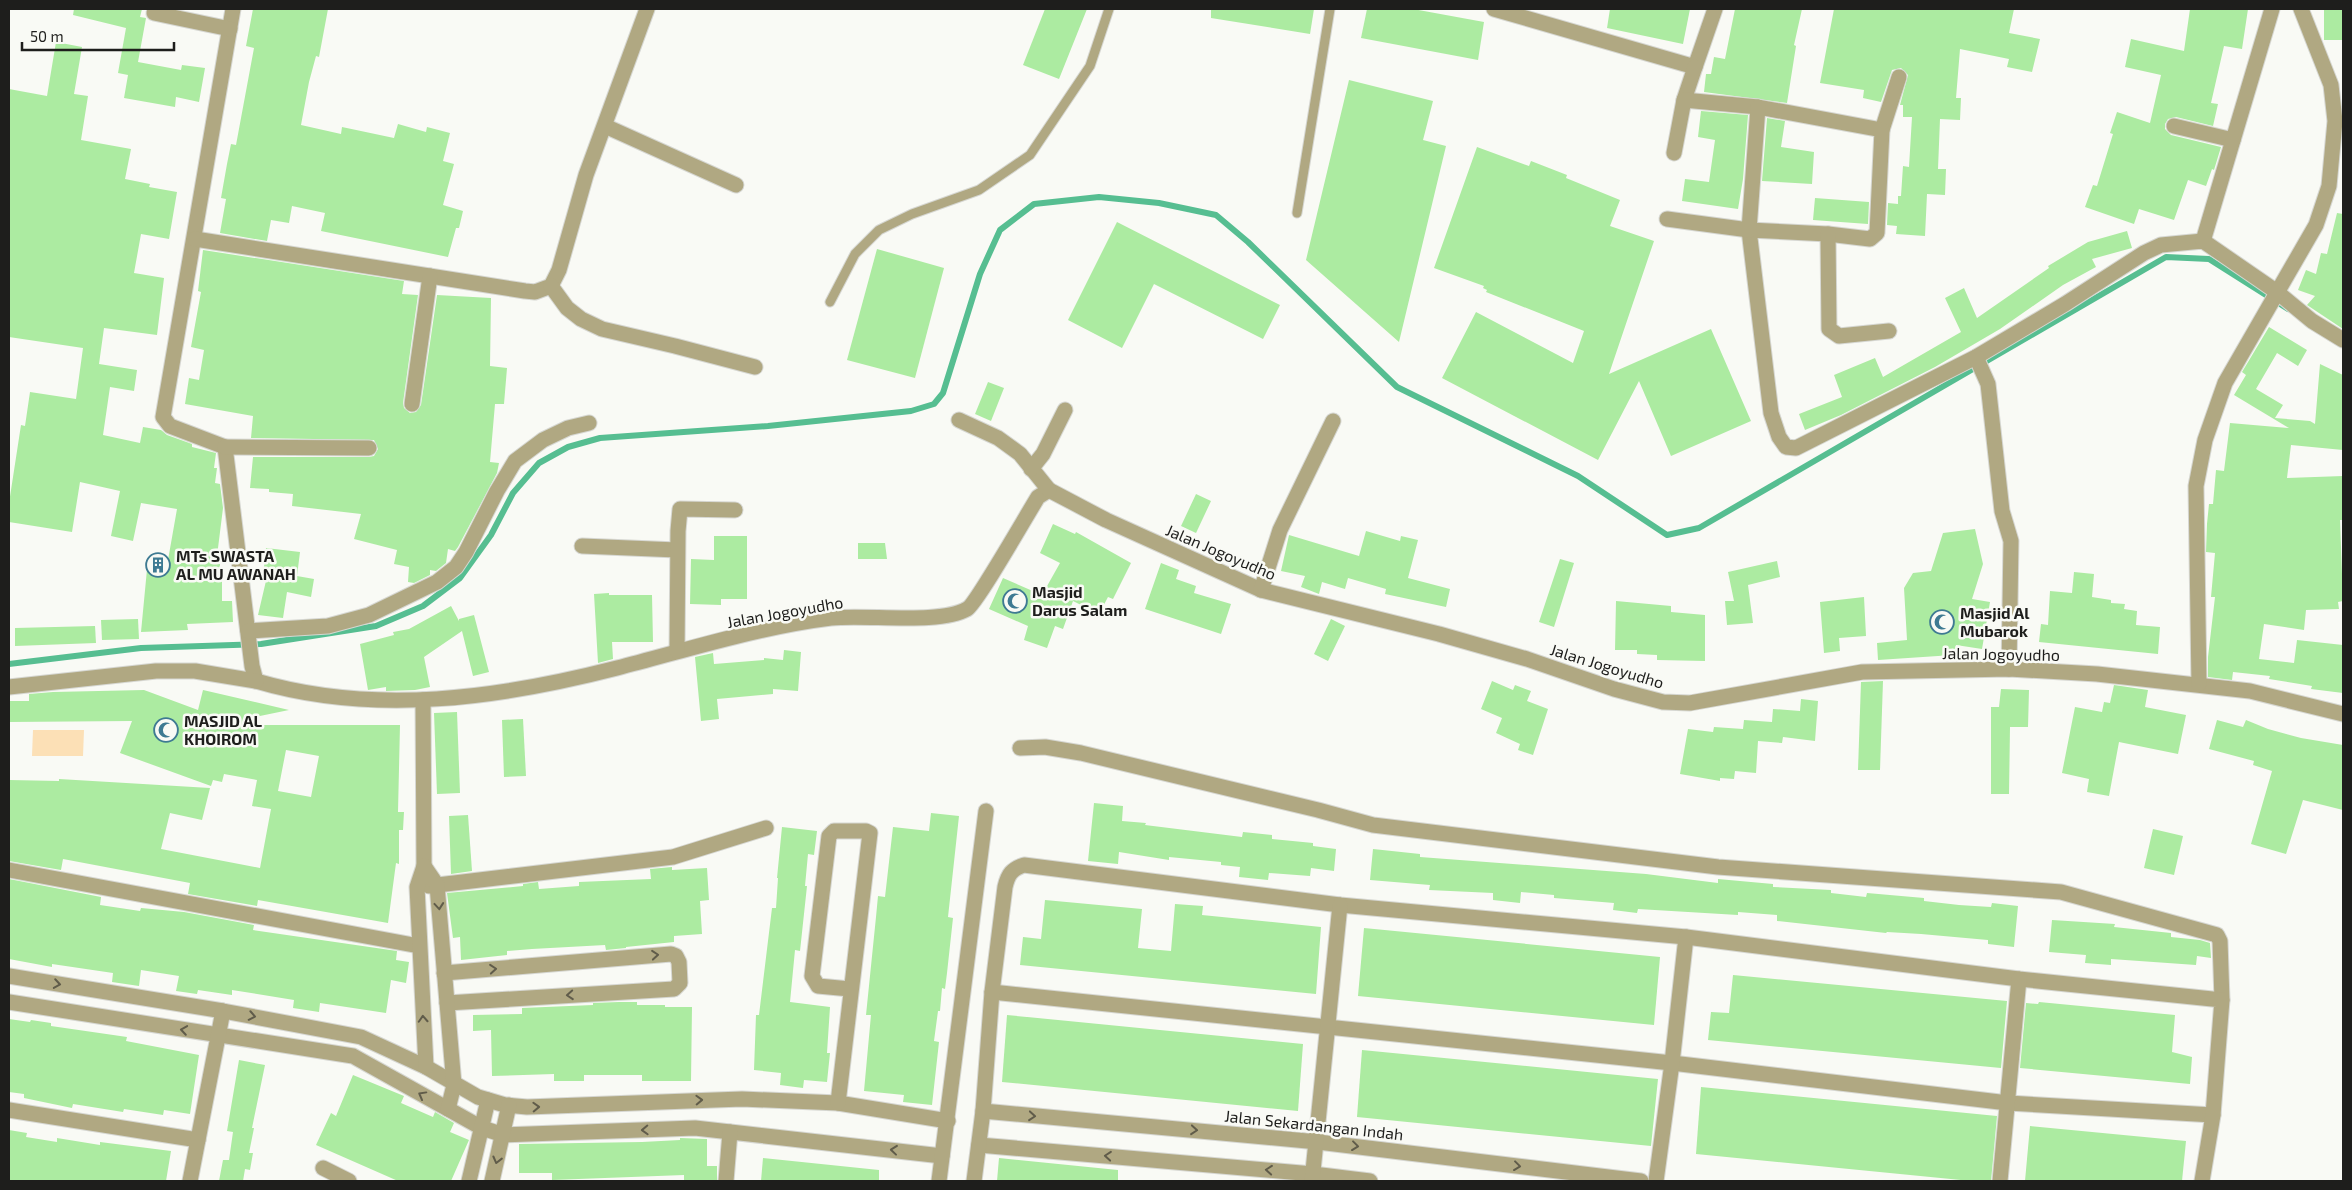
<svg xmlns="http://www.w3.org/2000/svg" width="2352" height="1190" font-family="'Exo 2',sans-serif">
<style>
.green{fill:#fce0b6}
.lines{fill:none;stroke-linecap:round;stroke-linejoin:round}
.stream{stroke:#56be91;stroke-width:6}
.building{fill:#aceba1;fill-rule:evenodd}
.lane-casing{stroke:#d6d7d2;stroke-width:11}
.street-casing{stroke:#d6d7d2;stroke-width:17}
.lane{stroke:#b0a882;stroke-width:9}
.street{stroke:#b0a882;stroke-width:15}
.oneway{stroke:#605c4a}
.labels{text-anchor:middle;stroke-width:5;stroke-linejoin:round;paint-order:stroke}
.street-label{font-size:16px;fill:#1e1e1c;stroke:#f9faf5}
.poi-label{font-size:16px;font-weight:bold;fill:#1e1e1c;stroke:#f9faf5;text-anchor:start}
</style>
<rect width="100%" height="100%" fill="#f9faf5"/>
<!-- green -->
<path class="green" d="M33,730h51l-1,26h-51z"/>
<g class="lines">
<!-- stream -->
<path class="stream" d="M9,664l132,-16 120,-4 115,-18 47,-20 37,-28 31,-43 22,-42 26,-30 29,-16 32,-9 168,-12 143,-15 23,-7 9,-11 37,-119 20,-44 34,-26 65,-7 60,6 57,12 32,27 149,145 181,89 89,59 32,-7 467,-271 43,2 79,50"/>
</g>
<!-- building -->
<g class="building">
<path d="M74,9h68l-2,8 6,1 -8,44 43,8 1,-5 23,3 -6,34 -23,-5 -1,10 -51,-9 4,-23 -10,-2 8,-45 -53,-13z"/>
<path d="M253,9h75l-9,48 -3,-1 -7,26 -8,43 40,9 1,-7 52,11 4,-14 28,8 1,-5 23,6 -7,28 11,3 -11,41 20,6 -4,17h-3l-8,29 -127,-26 4,-18 -33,-7 -3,17 -18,-3 -4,21 -47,-8 6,-34 -5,-1 6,-34 4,-20 5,1 18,-97 -8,-2z"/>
<path d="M1045,9h42l-28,70 -36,-14z"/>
<path d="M1211,9h103l-4,25 -99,-16z"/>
<path d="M1367,9h46l71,13 -6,38 -117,-22z"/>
<path d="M1610,9h80l-7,35 -76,-16z"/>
<path d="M1735,9h67l-8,36 2,1 -9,57 -83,-11 2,-18h5l3,-17 11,2z"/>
<path d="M1834,9h180l-5,24 31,6 -8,33 -25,-5 2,-8 -49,-10 -4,49h5l-1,22 -20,-1 -2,50h8l-1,26 -18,-1 -2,42 -29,-2 1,-8 -10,-1 1,-22 10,1v-8h3l2,-30 6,1 3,-50h-9v-12h-3l8,-30 -7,-7 -9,2 -11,32 -18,-4 1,-8 -44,-7z"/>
<path d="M2190,9h58l-6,40 -18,-3 -13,57 7,1 -5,22 -37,-9 -8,2 -3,5v5l6,6 50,12 -7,23 -2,-1 -6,17 -18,-6 -14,40 -35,-11 -5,15 -49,-17 8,-22 4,1 16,-52 -3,-1 7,-21 33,11 11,-48 -36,-8 6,-28 53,12z"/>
<rect x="2324" y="9" width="19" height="31"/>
<path d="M56,42l26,5 -8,47 14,2 -7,44 50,9 -6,30 25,5 -1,3 28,5 -8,47 -28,-5 -7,39 30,5 -7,57 -53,-7 -5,36 38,6 -3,21 -24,-4 -7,48 37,8 3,-16 18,3 6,5 25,9v3l24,6 -2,15h3l-2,15 5,1 3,24 -7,56h4l-1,16 3,-1v22h10l1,21 -46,2 1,6 -47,2 7,-73 20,1 9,-51 -36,-6 -8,38 -22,-5 9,-45 -40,-9 -8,50 -63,-10v-19l12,-78 4,1 5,-34 46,7 7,-51 -74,-11v-248l38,7z"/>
<path d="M1349,80l84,21 -10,39 23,6 -47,196 -93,-82z"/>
<path d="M1701,111l47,4 -5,64 -5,30 -56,-8 3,-22 24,3 6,-42 -17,-3z"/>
<path d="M1767,118l18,3 -4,26 33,5 -2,32 -50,-3z"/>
<path d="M1477,147l52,19 2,-5 36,14 -1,3 54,22 -10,26 44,15 -45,133 102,-45 40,92 -80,35 -32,-75 -41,79 -156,-82 34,-66 97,51 11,-32 -98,-39 1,-2 -4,-2 1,-2 -50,-18z"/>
<path d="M1815,198l54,4 -1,22 -55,-4z"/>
<path d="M2337,213l6,1v115l-36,-24 8,-9 -17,-6 8,-20 10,4 5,-21 6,1z"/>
<path d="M1117,222l163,83 -17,34 -109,-55 -32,64 -54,-28z"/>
<path d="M2127,231l5,17 -40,11 4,8 -33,18 -63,44 -65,38 -94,48 -36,15 -6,-16 43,-17 -8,-22 41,-17 8,19 78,-45 -16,-34 19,-10 13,30 72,-50 -1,-2 40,-24z"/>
<path d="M877,249l67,19 -29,110 -68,-18z"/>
<path d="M203,250l201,31 -2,13 16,1 -15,108 1,5 6,5 6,-1 5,-7 16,-110 54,3 -1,68 17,2 -3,36h-9l-5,58 9,1 -2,10 -39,74 -3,4 -7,-2 -2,14 -10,8 -6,-1v5l-16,8 -6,-1 1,-15 -15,-3 3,-14 -43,-11 7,-25 -69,-8 1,-12 -24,-2v-3l-19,-1 3,-31h116l5,-1 4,-7 -4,-9 -123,-2 2,-22 -68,-12 4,-26 10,2 5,-30 -13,-3 10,-55 -3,-1z"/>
<path d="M2269,327l38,23 -9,16 -21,-13 -21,36 27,16 -8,13 35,3 5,3 5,-60 23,11v75l-52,-5 -4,33 56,-2v44h-3l3,81 -5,1 1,7 -33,1 -2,20 -40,-6 -5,35 35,4 3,-23 46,5v48l-32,-4 1,-3 -43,-7 1,-3 -37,-4 -1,8 -24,-3v-20l7,-60h-4l4,-44 -9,-1 1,-28 2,-20h4l3,-34 8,1 6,-48 59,5 -55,-33 12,-20 -4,-3z"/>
<path d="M988,382l16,6 -13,33 -16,-7z"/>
<path d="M1196,494l15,7 -15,32 -15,-7z"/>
<path d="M1053,524l22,10 1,-2 55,31 -18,36 -5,-2 -9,17 -26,-13 -10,28 -8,-3 -8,22 -23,-8 4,-14 -39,-17 14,-31 39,17 18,-32 -20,-10z"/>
<path d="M1975,529l8,35 -11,35 18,3 -8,47 -26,-4 -3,10 -75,5 -1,-17 30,-3 -3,-52 9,-15 18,-2 12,-38z"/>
<path d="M1366,531l34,10 1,-5 17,4 -10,38 42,11 -4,18 -61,-13 1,-5 -38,-11 -3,11 -23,-7 -3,12 -18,-7 4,-11 -24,-5 8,-36 70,21z"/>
<path d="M714,536h33v63h-26v6l-31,-1 1,-45 23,1z"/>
<path d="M858,543h27l2,16h-29z"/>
<path d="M266,548l34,4 -3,24 17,3 -3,18 -24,-5 -4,26 -25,-3 11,-47 -5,-1z"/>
<path d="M1560,559l14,4 -20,64 -15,-5z"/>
<path d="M1777,561l3,16 -32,8 5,38 -26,2 -2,-24h9l-6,-29z"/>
<path d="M1161,563l18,7 -3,9 20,7 -2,7 37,11 -10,30 -76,-25z"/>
<path d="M2074,572l20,2 -2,23 19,3v3l14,1 -1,5 13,2 -1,14 24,2 -2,27 -119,-12 2,-18 7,1 2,-34 22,2z"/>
<path d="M609,593v2h43l1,47h-41l1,17 -15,4 -4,-69z"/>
<path d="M1864,597l2,39 -27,2 1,13 -16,2 -4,-51z"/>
<path d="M1616,601l55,5v6l34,3v46l-48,-1v-5l-20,-1v-4h-22z"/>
<path d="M451,606l8,15v-2l15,-4 15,57 -16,4 -11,-45 -38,26 6,30 -15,3 -29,1v-4l-18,3 -8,-46 34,-9 -1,-3 16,-3z"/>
<path d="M138,619l1,20 -37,1 -1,-20z"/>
<path d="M1331,619l14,7 -17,35 -14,-7z"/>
<path d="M95,626l1,17 -81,3v-18z"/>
<path d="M784,650l17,2 -3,39 -25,-2v5l-56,5 2,20 -18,2 -6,-64 18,-4 1,11 50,-4v-2l19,2z"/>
<path d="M1492,681l21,9 2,-5 16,6 -4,10 21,8 -15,46 -15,-5 2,-6 -24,-11 6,-15 -21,-9z"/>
<path d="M1883,681l-3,89h-22l3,-88z"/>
<path d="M2114,685l34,5 -3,17 41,8 -8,39 -59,-12 -10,54 -22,-4 2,-13 -27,-6 13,-66 27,5 2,-10 6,1z"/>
<path d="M2001,689l28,1 -1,37h-18l-1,67h-18v-87h8z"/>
<path d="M144,690l54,20 5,-20 86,20 -34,7 1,8h144l-2,87h6l-1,18h-4v34l-3,-1 -8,60 -130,-23 -1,6 -69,-12 2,-11 -127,-24 -2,11 -52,-9v-81l50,1v-2l151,9 -8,32 -32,-7 -9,36 99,19 11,-59 -19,-3 5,-26 -33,-6 -2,8 -9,-2 -2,6 -91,-33 12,-32 -123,1v-21h20v-7l24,-2zM286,750l33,6 -8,41 -33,-6z"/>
<path d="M1801,699l17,2 -3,40 -32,-4 -1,6 -24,-2 -2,32 -21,-2 -1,8 -14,-1v3l-40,-7 8,-45 25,3 1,-5 29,2 1,-9 28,2 1,-13 27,2z"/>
<path d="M457,712l3,81 -23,1 -3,-81z"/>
<path d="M523,719l3,57 -22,1 -2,-57z"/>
<path d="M2217,720l26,7 3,-7 22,9 33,9 42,7v65l-40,-10 -17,54 -35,-10 21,-73 -19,-6 1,-4 -45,-12z"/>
<path d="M1094,803l29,3 -1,15 24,2 -1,2 97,12 1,-5 29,3v4l41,4v3l23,3 -2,22 -23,-3 -1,8 -41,-3 -1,7 -29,-3 1,-10 -19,-2v-3l-52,-5v3l-50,-8 -1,12 -30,-3z"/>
<path d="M931,813l28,3 -11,101 5,1 -6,55 -2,16 -3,-1 -2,23h-2l-4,30 5,1 -7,63 -29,-3 1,-7 -40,-4 7,-76h-5l10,-98 2,-21 7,1 8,-70 36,4z"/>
<path d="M468,815l4,56 -21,3 -2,-58z"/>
<path d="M782,827l35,4 -3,24 -6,-1 -3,32h2l-7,65 -5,-1 -5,52 40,5 -3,46h3l-3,29 -23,-2 -1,8 -23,-3 1,-12 -27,-3 2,-55h3l13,-107h4l2,-30h-1z"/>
<path d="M2153,829l30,7 -9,39 -30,-7z"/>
<path d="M1373,849l47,5v3l226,17 72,9v-4l55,5v3l58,3v3l35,4 1,-4 57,5v3l35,4 32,2 1,-4 26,3 -4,41 -26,-3v-4l-67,-6 -34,-2 -1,1 -109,-12v-6l-39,-3v3l-100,-6 -1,4 -24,-3 1,-7 -60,-5v-3l-33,-3 -1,11 -27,-3v-7l-64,-3 1,-5 -60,-5z"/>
<path d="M672,867v3l35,-2 2,32 -9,1 2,33 -28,2v6l-48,5v1l-20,2 -1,-5 -73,4 -25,2v4l-46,5 -1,-23 -7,1 -6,-45 76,-7v-2l15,-2 1,7 40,-3v-4l72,-3 -1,-10z"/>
<path d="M9,879l92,18 -1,8 40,6 1,-3 43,4 70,13 -1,5 144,21 -1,9 13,2 -3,21 -15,-3 -5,33 -66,-10 -1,9 -26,-4 1,-8 -62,-10v5l-34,-5 -1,4 -21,-3 3,-15 -38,-6 -2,16 -27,-4 1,-9 -61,-9v3l-43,-8z"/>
<path d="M1045,900l97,9 -4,39 33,3 4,-47 28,2 -1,9 119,12 -5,67 -296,-29 3,-28 18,2z"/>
<path d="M2052,920l63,4 -1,3 57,6v4l29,3 10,3 1,15 -14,-2 -1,9 -85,-6v6l-26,-2 1,-8 -37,-3z"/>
<path d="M1364,928l296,29 -6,68 -296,-29z"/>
<path d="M1733,975l274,26 -6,67 -293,-28 3,-28 18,1z"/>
<path d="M619,1002h18v3h28v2h27l-1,74h-49v-6h-58v6h-30v-7l-62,2 -1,-46 -18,1v-16l49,-1v-6l71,-3v-2z"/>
<path d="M2039,1002l136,13 -3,37 20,5 -2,27 -170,-16 6,-65 12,1z"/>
<path d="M1007,1015l296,29 -5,67 -296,-29z"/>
<path d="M9,1019l21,3 1,-2 20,3v3l76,11 -1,4 73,14 -9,59 -26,-4 -1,5 -39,-6 -1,3 -50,-8 -1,4 -48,-10v-4l-15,-2z"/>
<path d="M1362,1050l296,29 -7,67 -294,-29z"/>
<path d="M239,1060l26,5 -13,63h2l-5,25h4l-3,17 -5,-1 -2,12h-24l4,-21h6l4,-28 -6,-1z"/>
<path d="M353,1075l51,21 -3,7 32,14 2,-5 19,11 -4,9 19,8 -18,41h-53l-82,-36 15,-32 5,3z"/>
<path d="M1701,1087l296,29 -6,65h-20l-275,-27z"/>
<path d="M2030,1126l156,15 -4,40h-157z"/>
<path d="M9,1130l18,3 -1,4 31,5v-4l43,7v-3l71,9 -5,30h-157z"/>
<path d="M680,1138l27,1v27h10v15h-33v-6l-132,5v-7h-33v-29l123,-2 38,-2z"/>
<path d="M763,1158l116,12v11h-118z"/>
<path d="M999,1158l119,12v11h-121z"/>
</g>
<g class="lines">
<!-- lane casing -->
<g class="lane-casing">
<g id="lane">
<path d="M1297,213l33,-204"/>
<path d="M830,302l25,-48 24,-24 33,-16 67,-24 51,-35 60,-89 19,-57"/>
</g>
</g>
<!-- street casing -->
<g class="street-casing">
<g id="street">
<path d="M233,9l-70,408 7,9 55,21 27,219 4,15c118,35 244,17 361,-13 70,-18 141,-41 214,-50 35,-4 108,7 136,-9 9,-5 61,-96 71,-112l11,-7 57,30 155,70 178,44 88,25 87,30 49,13 27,1 172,-31 147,-3 88,5 153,17 93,23"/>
<path d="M1494,9l201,58 20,-58"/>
<path d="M154,13l76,16"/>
<path d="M1684,100l11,-33"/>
<path d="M605,126l131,59"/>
<path d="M2174,126l59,14"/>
<path d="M1882,130l17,-53"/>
<path d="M1674,153l10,-53 74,7 124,23 -5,103 -7,6 -42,-5 -79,-4 22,183 8,24 7,10 10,1 180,-91 89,-53 79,-51 17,-8 42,-4 74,51 35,29 31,19"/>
<path d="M1667,219l82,11 9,-123"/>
<path d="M1828,234l1,95 10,7 50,-5"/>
<path d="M195,239l330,52 10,1 16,-6 8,-16 27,-95 61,-166"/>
<path d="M2203,241l69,-232"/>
<path d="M551,286l16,22 14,11 21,10 73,17 80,21"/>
<path d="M1976,357l12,27 14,127 9,30 -2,128"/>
<path d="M412,404l18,-128"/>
<path d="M959,420l39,18 22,16 29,36"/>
<path d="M225,447l144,1"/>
<path d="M1031,469l12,-15 22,-44"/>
<path d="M582,546l95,4"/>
<path d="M1261,590l19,-60 53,-109"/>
<path d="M248,631l80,-5 41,-11 68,-33 19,-15 10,-15 31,-61 18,-30 28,-21 25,-12 21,-5"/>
<path d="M677,651l1,-120 2,-22 55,1"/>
<path d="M2199,684l-3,-198 9,-46 20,-57 91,-158 13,-39 6,-65 -4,-36 -30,-76"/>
<path d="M9,687l147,-16h39l61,10"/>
<path d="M423,700l1,166"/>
<path d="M1020,748l25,-1 36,6 237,57 55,15 345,42 343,25 156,43 3,6 2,59"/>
<path d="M9,870l410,76"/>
<path d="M429,886l244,-29 93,-29"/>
<path d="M444,973l227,-19 5,2 3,6 1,21 -6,6 -227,14"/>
<path d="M9,976l214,35 138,26 65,30 52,30 27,8 22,2 215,-8 96,4 110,18"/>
<path d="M992,992l680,71 336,40 205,12"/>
<path d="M9,1002l344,54 129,72 22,7 191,-7 247,28"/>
<path d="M426,1067l-9,-180 7,-21 13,19 17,200 -6,24"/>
<path d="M838,1103l32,-270 -4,-2h-32l-5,5 -17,140 6,10 32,3"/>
<path d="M9,1110l189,30"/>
<path d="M983,1111l335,31 323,39"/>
<path d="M979,1145l334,29 57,7"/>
<path d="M323,1168l26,13"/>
<path d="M190,1181l33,-170"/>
<path d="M469,1181l19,-81"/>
<path d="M492,1181l17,-76"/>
<path d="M726,1181l4,-49"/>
<path d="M939,1181l47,-370"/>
<path d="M974,1181l9,-70 9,-119 13,-105c3,-13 7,-18 19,-22l316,40 346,32 333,42 203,21 -9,115 -11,66"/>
<path d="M1312,1181l28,-276"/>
<path d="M1656,1181l16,-118 14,-126"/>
<path d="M2000,1181l19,-202"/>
</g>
</g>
<!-- lane -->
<use href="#lane" class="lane"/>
<!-- street -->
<use href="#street" class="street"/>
</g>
<!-- one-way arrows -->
<defs><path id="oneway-chevron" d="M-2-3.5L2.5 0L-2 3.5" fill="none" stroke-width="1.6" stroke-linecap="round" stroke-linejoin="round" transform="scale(1.25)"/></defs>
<g class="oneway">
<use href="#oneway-chevron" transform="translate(439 906) rotate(85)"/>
<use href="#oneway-chevron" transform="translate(655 955) rotate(-5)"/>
<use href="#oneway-chevron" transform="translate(493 969) rotate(-5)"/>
<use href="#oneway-chevron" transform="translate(57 984) rotate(9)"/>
<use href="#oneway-chevron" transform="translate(570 995) rotate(176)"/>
<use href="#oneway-chevron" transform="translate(252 1016) rotate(11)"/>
<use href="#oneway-chevron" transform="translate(423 1019) rotate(-93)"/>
<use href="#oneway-chevron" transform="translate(184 1030) rotate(-171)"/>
<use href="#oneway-chevron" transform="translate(422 1095) rotate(-151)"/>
<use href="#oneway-chevron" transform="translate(699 1100) rotate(-2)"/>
<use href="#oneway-chevron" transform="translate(536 1107) rotate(-2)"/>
<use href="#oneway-chevron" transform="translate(1032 1116) rotate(5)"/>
<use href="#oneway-chevron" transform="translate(645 1130) rotate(178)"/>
<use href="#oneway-chevron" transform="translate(1194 1130) rotate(5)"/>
<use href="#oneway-chevron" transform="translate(1355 1146) rotate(7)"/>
<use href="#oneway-chevron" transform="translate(894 1150) rotate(-174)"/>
<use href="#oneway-chevron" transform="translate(1108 1156) rotate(-175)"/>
<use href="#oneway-chevron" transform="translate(497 1160) rotate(104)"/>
<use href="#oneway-chevron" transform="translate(1517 1166) rotate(7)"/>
<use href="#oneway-chevron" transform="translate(1269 1170) rotate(-175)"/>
</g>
<!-- icons -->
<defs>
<g id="building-ring" transform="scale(1.25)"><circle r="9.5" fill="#f9faf5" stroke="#3e7a92" stroke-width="1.5"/><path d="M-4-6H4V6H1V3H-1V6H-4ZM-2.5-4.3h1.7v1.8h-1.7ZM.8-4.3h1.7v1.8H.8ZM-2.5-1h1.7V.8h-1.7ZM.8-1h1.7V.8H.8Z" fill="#3e7a92"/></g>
<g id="mosque-ring" transform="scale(1.25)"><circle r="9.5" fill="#f9faf5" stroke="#3e7a92" stroke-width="1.5"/><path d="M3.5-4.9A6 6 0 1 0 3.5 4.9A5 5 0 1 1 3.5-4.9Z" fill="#3e7a92"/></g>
</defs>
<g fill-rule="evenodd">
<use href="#building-ring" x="158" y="565"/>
<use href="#mosque-ring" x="1015" y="601"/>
<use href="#mosque-ring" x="1942" y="622"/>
<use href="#mosque-ring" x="166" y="730"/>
</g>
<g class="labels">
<!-- street labels -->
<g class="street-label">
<text transform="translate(1221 552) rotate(23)" y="6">Jalan Jogoyudho</text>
<text transform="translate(785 612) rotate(-10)" y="6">Jalan Jogoyudho</text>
<text transform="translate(2001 654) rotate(1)" y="6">Jalan Jogoyudho</text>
<text transform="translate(1607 666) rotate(17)" y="6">Jalan Jogoyudho</text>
<text transform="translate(1314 1125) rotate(6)" y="6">Jalan Sekardangan Indah</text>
</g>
<!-- poi labels -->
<g class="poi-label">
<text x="176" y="562">MTs SWASTA<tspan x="176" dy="18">AL MU AWANAH</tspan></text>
<text x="1032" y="598">Masjid<tspan x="1032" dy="18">Darus Salam</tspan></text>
<text x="1960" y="619">Masjid Al<tspan x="1960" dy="18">Mubarok</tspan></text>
<text x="184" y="727">MASJID AL<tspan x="184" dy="18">KHOIROM</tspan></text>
</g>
</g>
<!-- border -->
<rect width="2352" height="1190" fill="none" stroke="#1e1e1c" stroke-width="20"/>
<!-- scale -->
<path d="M22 42v8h152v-8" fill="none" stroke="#1e1e1c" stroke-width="2.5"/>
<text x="30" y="42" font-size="15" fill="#1e1e1c" stroke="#f9faf5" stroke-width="4" paint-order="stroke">50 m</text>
</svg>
